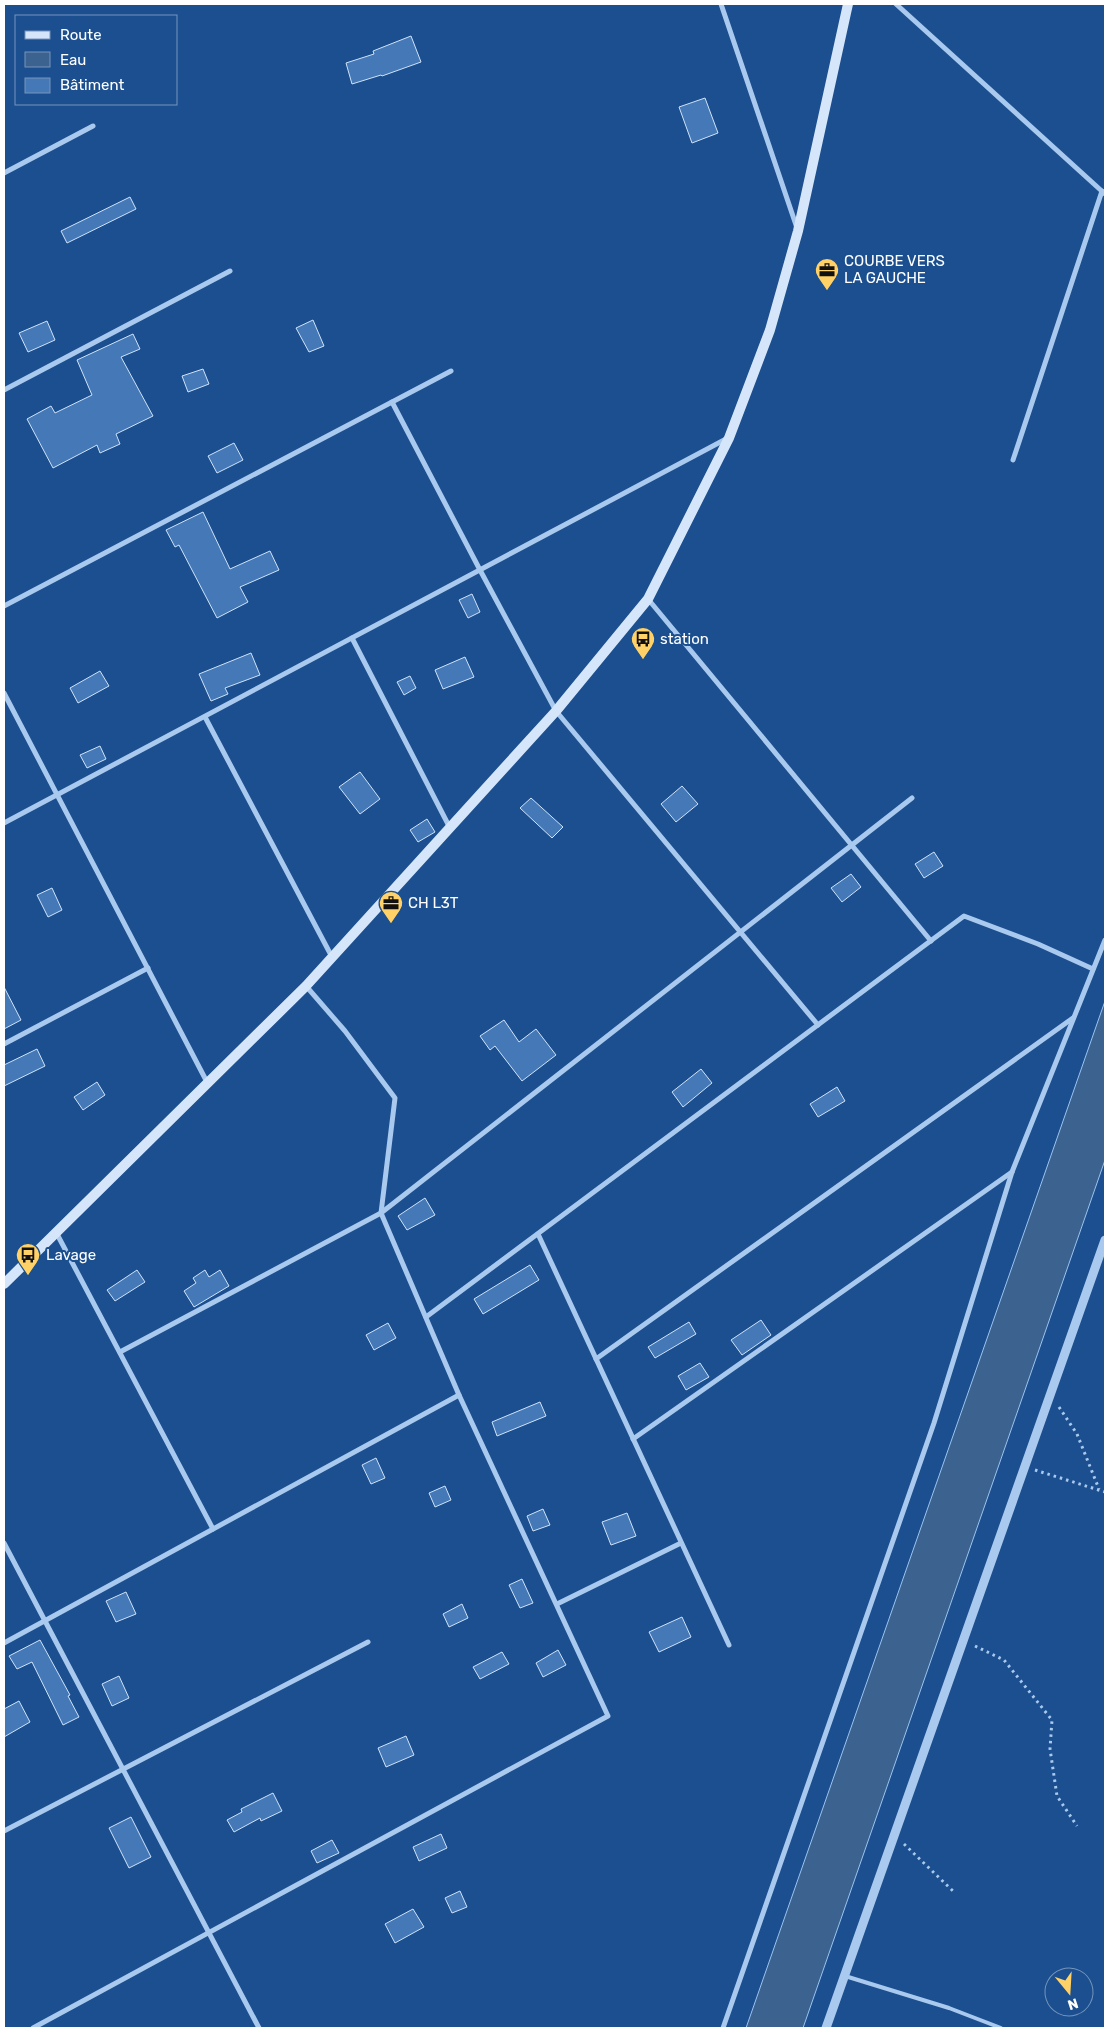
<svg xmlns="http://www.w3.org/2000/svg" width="1109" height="2032" font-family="Rubik,sans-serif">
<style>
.water{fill:#3c6290;stroke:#9cc4f0}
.building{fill:#4478b7;stroke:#cfe3fa}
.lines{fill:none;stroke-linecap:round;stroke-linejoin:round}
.path{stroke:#a9c9ee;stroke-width:3;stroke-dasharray:2.5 4;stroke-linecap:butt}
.service{stroke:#a9c9ee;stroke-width:4}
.minor{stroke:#a9c9ee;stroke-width:5}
.tertiary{stroke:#a9c9ee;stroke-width:9}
.secondary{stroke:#d6e6fa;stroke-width:10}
.labels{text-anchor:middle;stroke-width:4;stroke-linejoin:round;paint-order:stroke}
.poi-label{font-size:15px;fill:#fff;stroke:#1b4f8f;text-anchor:start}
</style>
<rect width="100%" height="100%" fill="#1b4f8f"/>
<!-- water -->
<path class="water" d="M1105,1001v159l-302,868h-57z"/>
<!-- building -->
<g class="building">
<path d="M411,36l10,26 -39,14 -1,-1 -29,9 -6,-21 28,-9 -1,-3z"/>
<path d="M705,98l13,35 -26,10 -13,-36z"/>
<path d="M130,197l6,12 -69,34 -6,-12z"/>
<path d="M313,320l11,26 -15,6 -13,-24z"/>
<path d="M47,321l8,19 -27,12 -9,-19z"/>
<path d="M133,334l7,15 -19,8 32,59 -37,18 4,10 -20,9 -3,-8 -44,23 -26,-49 24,-13 4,7 37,-18 -15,-35z"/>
<path d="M203,369l6,15 -21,8 -6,-16z"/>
<path d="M234,443l9,17 -26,13 -9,-17z"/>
<path d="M203,512l27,57 40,-18 9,19 -39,17 8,15 -31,16 -38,-73 -4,2 -9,-17z"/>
<path d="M472,594l8,18 -12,6 -9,-18z"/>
<path d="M251,653l9,22 -35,13 3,6 -17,7 -12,-27z"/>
<path d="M465,657l9,20 -31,12 -8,-19z"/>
<path d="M100,671l9,15 -31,17 -8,-15z"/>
<path d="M410,676l6,12 -12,7 -7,-13z"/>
<path d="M100,746l6,13 -19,9 -7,-13z"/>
<path d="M360,772l20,27 -20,15 -21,-27z"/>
<path d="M682,786l16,18 -22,18 -15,-18z"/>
<path d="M531,798l32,29 -11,11 -32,-30z"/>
<path d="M427,819l8,13 -17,10 -8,-12z"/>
<path d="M934,852l9,14 -19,12 -9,-14z"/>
<path d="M851,874l10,13 -19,15 -11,-14z"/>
<path d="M52,888l10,22 -14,7 -11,-22z"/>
<path d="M4,987l17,33 -17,9z"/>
<path d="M504,1020l15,22 17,-13 20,26 -34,26 -27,-35 -5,4 -10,-14z"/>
<path d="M37,1049l8,17 -41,20v-21z"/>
<path d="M701,1069l11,14 -29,24 -11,-15z"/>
<path d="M97,1082l8,13 -22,15 -9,-13z"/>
<path d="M837,1087l8,14 -27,16 -8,-13z"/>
<path d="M425,1198l10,17 -28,15 -9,-14z"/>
<path d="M530,1265l9,15 -56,34 -9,-15z"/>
<path d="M137,1270l8,12 -30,19 -8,-11z"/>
<path d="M205,1270l4,7 11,-7 9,16 -35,21 -10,-16 12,-8 -3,-5z"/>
<path d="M761,1320l10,15 -29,20 -11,-15z"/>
<path d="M689,1322l7,12 -41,24 -7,-11z"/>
<path d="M388,1323l8,15 -22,12 -8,-15z"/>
<path d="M700,1363l9,14 -23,13 -8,-14z"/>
<path d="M540,1402l6,14 -49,20 -5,-14z"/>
<path d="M376,1458l9,20 -14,6 -9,-19z"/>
<path d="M445,1486l6,14 -16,7 -6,-14z"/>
<path d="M543,1509l7,16 -17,6 -6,-15z"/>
<path d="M627,1513l9,23 -25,9 -9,-23z"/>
<path d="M522,1579l11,24 -13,5 -11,-23z"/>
<path d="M126,1592l10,22 -20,8 -10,-21z"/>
<path d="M462,1604l6,14 -19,9 -6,-13z"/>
<path d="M682,1617l9,20 -32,15 -10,-20z"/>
<path d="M40,1640l30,55 -2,1 11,21 -16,8 -31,-63 -15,7 -8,-13z"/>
<path d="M558,1650l8,15 -23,12 -7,-14z"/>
<path d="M502,1652l7,12 -29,15 -7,-12z"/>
<path d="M119,1676l10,22 -17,8 -10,-22z"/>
<path d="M19,1701l11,21 -26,15v-28z"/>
<path d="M406,1736l8,19 -28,12 -8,-19z"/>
<path d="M273,1793l9,18 -21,10 -1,-3 -26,14 -7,-12 15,-8 -1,-3z"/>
<path d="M131,1817l20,40 -22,11 -20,-40z"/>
<path d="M441,1834l6,14 -28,13 -6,-14z"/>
<path d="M332,1840l7,13 -22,10 -6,-12z"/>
<path d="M460,1891l7,16 -15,6 -7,-15z"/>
<path d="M413,1909l11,18 -29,16 -10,-19z"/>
</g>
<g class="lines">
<!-- path -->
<g class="path">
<path d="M1059,1407l18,27 22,55"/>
<path d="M1035,1470l70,22"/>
<path d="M975,1646l29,14 48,60 -2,29 7,47 20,30"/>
<path d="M904,1844l49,47"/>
</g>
<!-- service -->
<path class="service" d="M845,1976l104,32 52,20"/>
<!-- minor -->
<g class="minor">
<path d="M721,4l76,224"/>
<path d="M896,4l209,190"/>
<path d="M4,173l89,-47"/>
<path d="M4,390l226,-119"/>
<path d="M392,402l88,168 76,141 262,314"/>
<path d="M1013,460l89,-269"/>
<path d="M648,599l283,342"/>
<path d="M4,606l447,-235"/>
<path d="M352,638l98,190"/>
<path d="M4,693l204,391"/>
<path d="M205,717l127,240"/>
<path d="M4,823l722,-384"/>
<path d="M4,1044l144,-76"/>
<path d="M57,1234l156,295"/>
<path d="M538,1234l191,411"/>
<path d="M426,1317l538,-401 74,28 55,25"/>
<path d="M120,1352l261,-139 531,-415"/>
<path d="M596,1359l477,-341"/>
<path d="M633,1439l379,-267"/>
<path d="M4,1543l255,485"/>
<path d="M557,1604l124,-61"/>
<path d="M4,1643l455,-248"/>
<path d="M4,1831l364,-189"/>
<path d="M33,2028l575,-312 -149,-321 -78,-182 14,-115 -50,-67 -39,-45"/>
<path d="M723,2028l211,-605 78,-251 93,-232"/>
</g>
<!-- tertiary -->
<path class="tertiary" d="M826,2028l279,-788"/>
<!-- secondary -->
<path class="secondary" d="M4,1284l302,-298 250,-275 92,-112 81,-161 41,-108 28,-99 50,-227"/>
</g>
<!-- icons -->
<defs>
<g id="office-pin" transform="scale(1.25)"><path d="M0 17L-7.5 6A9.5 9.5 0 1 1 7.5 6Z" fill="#ffd166" stroke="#1b4f8f"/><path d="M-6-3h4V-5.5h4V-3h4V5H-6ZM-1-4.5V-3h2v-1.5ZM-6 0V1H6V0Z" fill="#111"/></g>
<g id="bus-pin" transform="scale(1.25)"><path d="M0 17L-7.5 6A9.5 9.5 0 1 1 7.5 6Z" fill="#ffd166" stroke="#1b4f8f"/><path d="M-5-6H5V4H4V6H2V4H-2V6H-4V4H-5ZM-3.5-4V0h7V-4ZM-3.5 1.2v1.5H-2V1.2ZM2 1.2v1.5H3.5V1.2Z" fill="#111"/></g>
</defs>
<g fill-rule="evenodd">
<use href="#office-pin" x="827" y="270"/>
<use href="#bus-pin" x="643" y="639"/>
<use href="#office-pin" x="391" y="903"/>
<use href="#bus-pin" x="28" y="1255"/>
</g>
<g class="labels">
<!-- poi labels -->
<g class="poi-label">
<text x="844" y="266">COURBE VERS<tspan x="844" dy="17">LA GAUCHE</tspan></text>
<text x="660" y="644">station</text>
<text x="408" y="908">CH L3T</text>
<text x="46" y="1260">Lavage</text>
</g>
</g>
<!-- border -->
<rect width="1109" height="2032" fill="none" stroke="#ffffff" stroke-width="10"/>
<!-- legend -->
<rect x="15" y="15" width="162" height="90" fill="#1b4f8f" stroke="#7695bc"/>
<rect x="25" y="31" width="25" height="8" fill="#d6e6fa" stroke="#7695bc"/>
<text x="60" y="40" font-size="15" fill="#ffffff">Route</text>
<rect x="25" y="52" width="25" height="15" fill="#3c6290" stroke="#7695bc"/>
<text x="60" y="65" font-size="15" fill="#ffffff">Eau</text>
<rect x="25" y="78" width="25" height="15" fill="#4478b7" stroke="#7695bc"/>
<text x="60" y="90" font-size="15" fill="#ffffff">Bâtiment</text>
<!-- north arrow -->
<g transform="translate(1069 1992) rotate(162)"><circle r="24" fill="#1b4f8f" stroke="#7695bc"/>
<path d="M0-4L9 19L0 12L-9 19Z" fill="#ffd166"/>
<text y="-8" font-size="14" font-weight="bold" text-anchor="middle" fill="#ffffff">N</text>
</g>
</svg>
